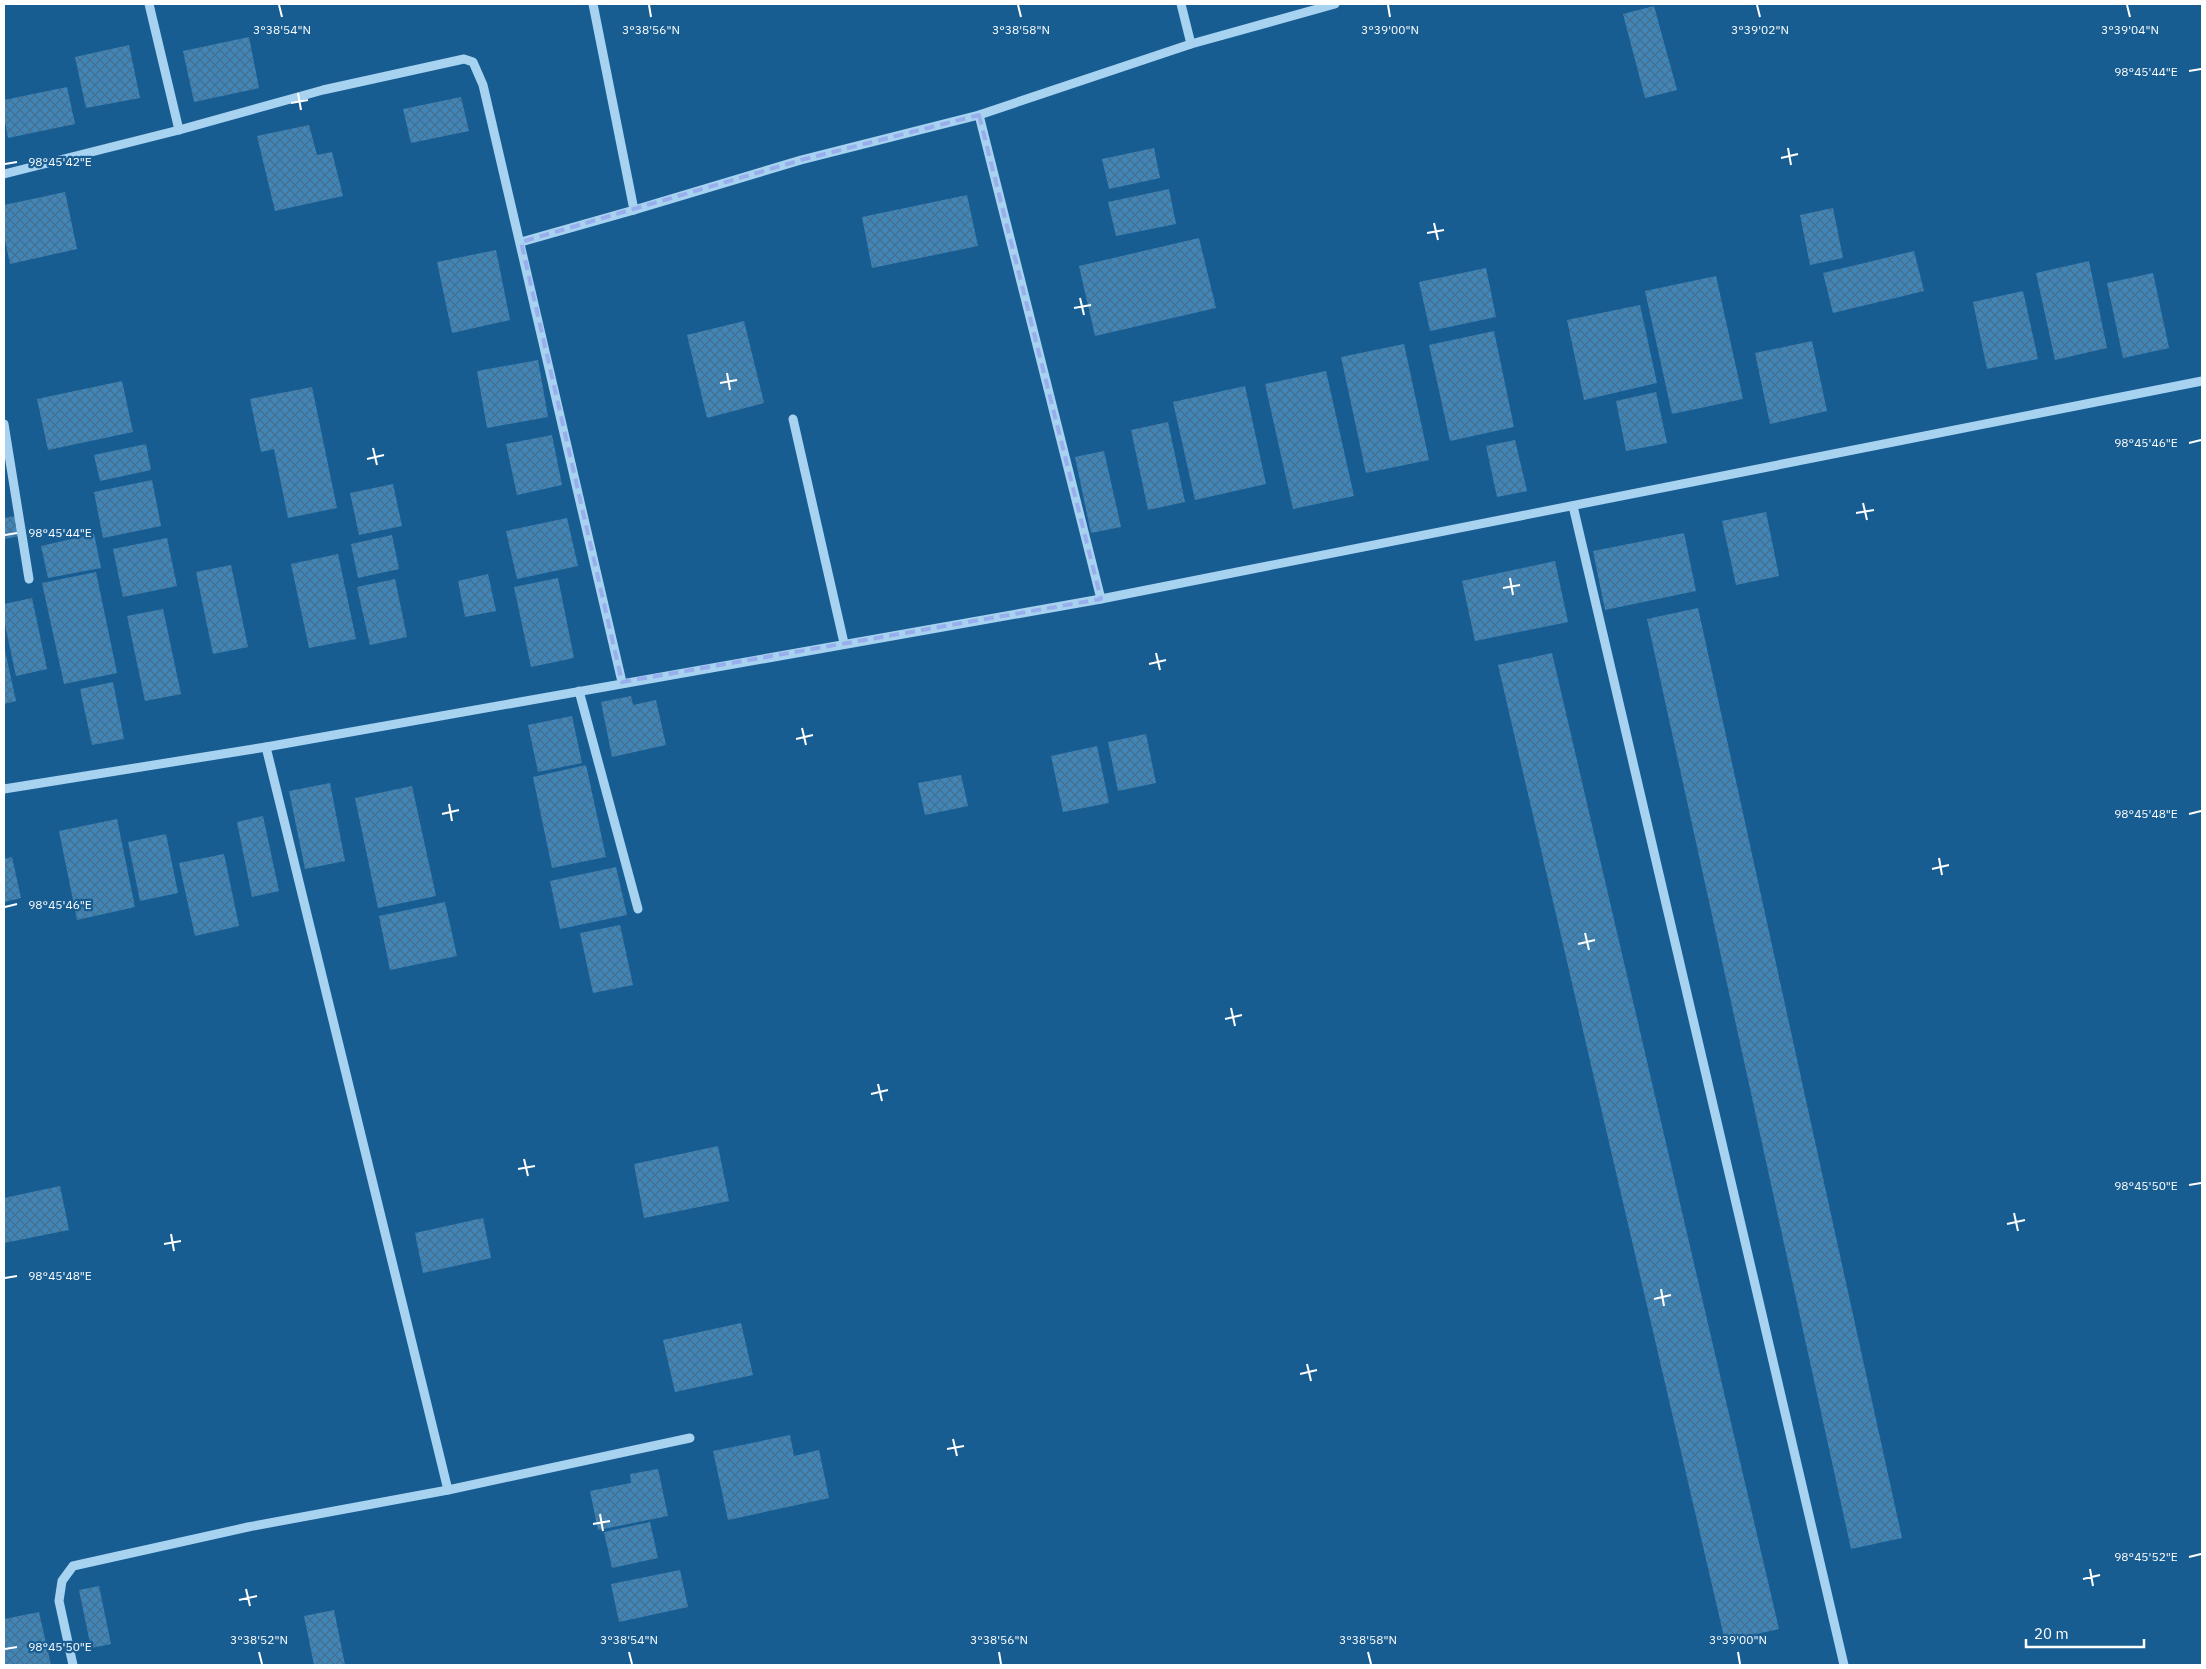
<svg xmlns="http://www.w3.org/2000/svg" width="2206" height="1669" font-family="'IBM Plex Sans',sans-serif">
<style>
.building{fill:url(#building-cross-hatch)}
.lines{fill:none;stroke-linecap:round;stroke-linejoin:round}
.minor{stroke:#a7d2f0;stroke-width:9}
.marked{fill:none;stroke:#99afed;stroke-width:4;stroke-dasharray:10 6;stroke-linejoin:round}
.ticks{fill:none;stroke:#fff;stroke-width:2}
.ticks-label{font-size:12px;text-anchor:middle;fill:#fff;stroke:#185d92;stroke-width:4.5;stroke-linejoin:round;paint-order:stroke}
</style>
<defs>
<pattern id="building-cross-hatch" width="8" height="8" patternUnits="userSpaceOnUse" patternTransform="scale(1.25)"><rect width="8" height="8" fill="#4186b9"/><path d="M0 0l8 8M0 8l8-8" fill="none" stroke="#456f8d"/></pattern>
</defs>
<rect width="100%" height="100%" fill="#185d92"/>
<!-- building -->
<g class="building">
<path d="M1654,6l23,84 -32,8 -22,-84z"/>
<path d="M249,37l10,51 -65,14 -11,-51z"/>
<path d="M129,45l11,53 -54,10 -11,-51z"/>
<path d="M67,87l8,37 -67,14 -4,-22v-16z"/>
<path d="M461,97l8,34 -58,12 -8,-34z"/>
<path d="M309,125l8,30 15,-3 11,44 -68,15 -18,-75z"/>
<path d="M1154,148l6,30 -51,11 -7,-30z"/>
<path d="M1169,189l7,35 -60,12 -8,-34z"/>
<path d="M65,192l12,57 -67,15 -6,-29v-30z"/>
<path d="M967,195l11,51 -106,22 -10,-51z"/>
<path d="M1833,208l10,50 -33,7 -10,-50z"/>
<path d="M1199,238l17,70 -121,28 -16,-70z"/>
<path d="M496,250l14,70 -58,13 -15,-71z"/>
<path d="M1914,251l10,40 -91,22 -10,-40z"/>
<path d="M2089,261l18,87 -52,12 -19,-87z"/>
<path d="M1486,268l10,49 -66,14 -11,-49z"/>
<path d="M2153,273l16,75 -46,10 -16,-75z"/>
<path d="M1716,276l27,123 -71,15 -27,-123z"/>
<path d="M2023,291l15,68 -51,10 -14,-67z"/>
<path d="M1640,305l17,78 -73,17 -17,-80z"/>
<path d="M744,321l20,82 -57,15 -20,-83z"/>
<path d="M1494,331l20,96 -64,14 -21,-96z"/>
<path d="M1812,341l15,70 -57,13 -15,-71z"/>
<path d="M1404,344l25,116 -63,13 -25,-116z"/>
<path d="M538,360l10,57 -61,11 -10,-57z"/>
<path d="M1326,371l28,125 -61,13 -28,-125z"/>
<path d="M122,381l11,51 -85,18 -11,-51z"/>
<path d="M1245,386l21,98 -71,16 -22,-98z"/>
<path d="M312,387l25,121 -49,10 -14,-69 -13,3 -11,-53z"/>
<path d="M1656,392l11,51 -41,8 -10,-50z"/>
<path d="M1168,422l17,80 -37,8 -17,-80z"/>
<path d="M552,435l10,50 -45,10 -11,-51z"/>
<path d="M1515,440l12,51 -30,6 -11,-51z"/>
<path d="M146,444l5,26 -51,11 -6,-26z"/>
<path d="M1104,451l17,76 -30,6 -16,-76z"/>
<path d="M152,480l9,46 -58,12 -9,-46z"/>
<path d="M393,484l9,42 -43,9 -9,-42z"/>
<path d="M1766,512l13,64 -43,9 -14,-64z"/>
<path d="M15,516l5,20 -16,3v-21z"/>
<path d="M567,518l11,48 -61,13 -11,-48z"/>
<path d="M1684,533l12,58 -91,19 -12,-59z"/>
<path d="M94,534l7,34 -53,10 -7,-32z"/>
<path d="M392,535l7,34 -41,9 -7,-34z"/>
<path d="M167,538l10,48 -54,11 -10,-48z"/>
<path d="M338,554l18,85 -47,9 -18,-84z"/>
<path d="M1555,561l13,61 -93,19 -13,-60z"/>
<path d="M231,565l17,82 -35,7 -17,-82z"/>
<path d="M96,572l21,101 -53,11 -22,-101z"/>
<path d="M488,574l8,37 -31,6 -7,-36z"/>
<path d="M558,578l16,80 -43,9 -17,-80z"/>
<path d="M395,579l12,58 -37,8 -13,-58z"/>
<path d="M32,598l15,71 -31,7 -12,-56v-16z"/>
<path d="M1698,608l204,930 -51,11 -204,-930z"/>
<path d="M163,609l18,85 -36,7 -18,-85z"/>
<path d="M4,646l12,55 -12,3z"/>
<path d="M1552,653l227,976 -54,12 -227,-976z"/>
<path d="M113,682l11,57 -32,6 -12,-56z"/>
<path d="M631,696l2,9 23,-5 10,45 -54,12 -11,-55z"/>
<path d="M572,716l10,47 -44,9 -10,-47z"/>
<path d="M1146,734l10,49 -38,8 -10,-49z"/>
<path d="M1097,746l12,57 -46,9 -12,-56z"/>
<path d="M586,765l20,92 -54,11 -19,-91z"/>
<path d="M961,775l7,31 -43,9 -7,-32z"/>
<path d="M330,783l15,78 -40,8 -16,-78z"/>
<path d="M412,786l24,110 -58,12 -23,-110z"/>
<path d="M263,816l16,75 -27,6 -15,-75z"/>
<path d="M117,819l18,88 -58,13 -18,-89z"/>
<path d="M166,834l12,59 -38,8 -12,-59z"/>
<path d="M224,854l15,72 -44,10 -16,-73z"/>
<path d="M12,857l9,41 -17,4v-43z"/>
<path d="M616,867l11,48 -67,14 -10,-48z"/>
<path d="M445,902l12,54 -67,14 -11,-54z"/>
<path d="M620,925l13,60 -40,8 -13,-60z"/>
<path d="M718,1146l11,55 -85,17 -10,-54z"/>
<path d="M60,1186l9,44 -65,13v-45z"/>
<path d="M483,1218l8,40 -68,15 -8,-40z"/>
<path d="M741,1323l12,52 -78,17 -12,-52z"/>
<path d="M790,1435l4,21 25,-6 10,48 -101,22 -15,-69z"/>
<path d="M658,1469l10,47 -70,14 -8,-39 41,-8 -1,-9z"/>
<path d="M650,1522l8,36 -46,10 -8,-36z"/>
<path d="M680,1570l8,37 -69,15 -8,-38z"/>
<path d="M99,1586l12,58 -20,4 -12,-58z"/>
<path d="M334,1610l11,55h-31l-10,-49z"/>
<path d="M39,1612l12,53h-47v-46z"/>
</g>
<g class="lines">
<!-- minor -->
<g class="minor">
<path d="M149,4l30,126"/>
<path d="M1181,4l10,40"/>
<path d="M979,115l122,484"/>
<path d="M4,174l175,-44 144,-40 141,-31 9,3 10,23 139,597"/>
<path d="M634,210l167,-50 178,-45 212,-71 144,-40"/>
<path d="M521,242l113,-32 -41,-206"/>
<path d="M793,419l51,224"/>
<path d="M4,424l25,155"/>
<path d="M1573,506l271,1159"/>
<path d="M579,691l59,218"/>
<path d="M266,747l182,743 242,-52"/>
<path d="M4,789l262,-42 835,-148 1101,-218"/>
<path d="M73,1665l-14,-64 3,-20 11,-15 175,-39 200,-37"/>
</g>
</g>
<!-- marked area -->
<path class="marked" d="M979,115l122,484 -479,83 -101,-440 280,-82z"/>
<!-- ticks -->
<path class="ticks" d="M279,5l3,12M649,5l2,12M1018,5l3,12M1388,5l2,12M1757,5l3,12M2127,5l3,12M2189,71l12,-2M298,93l3,17M291,103l17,-3M1788,148l3,17M1781,158l17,-4M5,164l12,-2M1434,223l4,17M1427,233l17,-3M1080,298l4,17M1074,308l17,-3M727,373l3,17M720,383l17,-3M2189,443l12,-3M373,448l4,17M367,459l17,-4M1863,503l4,17M1856,513l18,-3M5,535l12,-2M1510,578l3,17M1503,588l17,-3M1156,653l4,17M1149,664l17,-4M802,728l4,17M796,739l17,-4M449,804l3,17M442,814l17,-4M2189,814l12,-3M1939,858l3,17M1932,869l17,-4M5,907l12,-3M1585,933l4,17M1578,944l17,-4M1231,1008l4,18M1225,1019l17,-4M878,1084l4,17M871,1094l17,-4M524,1159l4,17M518,1169l17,-3M2189,1185l12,-2M2014,1213l4,18M2007,1224l18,-4M171,1234l3,17M164,1244l17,-3M5,1278l12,-2M1661,1289l3,17M1654,1299l17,-4M1307,1364l4,17M1300,1374l17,-4M953,1439l4,17M947,1449l17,-3M600,1514l3,17M593,1524l17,-3M2189,1557l12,-3M2090,1569l3,17M2083,1579l17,-4M246,1589l4,17M239,1600l18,-4M5,1649l12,-2M259,1652l3,12M629,1652l3,12M999,1652l2,12M1368,1652l3,12M1738,1652l2,12"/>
<g class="ticks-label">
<text x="282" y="34">3°38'54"N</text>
<text x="651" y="34">3°38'56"N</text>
<text x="1021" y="34">3°38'58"N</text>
<text x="1390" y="34">3°39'00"N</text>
<text x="1760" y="34">3°39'02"N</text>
<text x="2130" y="34">3°39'04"N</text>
<text x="2146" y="76">98°45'44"E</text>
<text x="60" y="166">98°45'42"E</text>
<text x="2146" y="447">98°45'46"E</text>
<text x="60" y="537">98°45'44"E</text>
<text x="2146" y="818">98°45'48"E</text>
<text x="60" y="909">98°45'46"E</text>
<text x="2146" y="1190">98°45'50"E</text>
<text x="60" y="1280">98°45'48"E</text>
<text x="2146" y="1561">98°45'52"E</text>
<text x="259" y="1644">3°38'52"N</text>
<text x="629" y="1644">3°38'54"N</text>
<text x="999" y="1644">3°38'56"N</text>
<text x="1368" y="1644">3°38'58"N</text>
<text x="1738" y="1644">3°39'00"N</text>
<text x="60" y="1651">98°45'50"E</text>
</g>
<!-- border -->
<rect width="2206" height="1669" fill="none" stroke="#ffffff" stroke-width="10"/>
<!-- scale -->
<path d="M2026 1639v8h118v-8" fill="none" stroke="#ffffff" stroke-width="2.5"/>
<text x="2034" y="1639" font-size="15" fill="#ffffff" stroke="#185d92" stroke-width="4" paint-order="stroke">20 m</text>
</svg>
